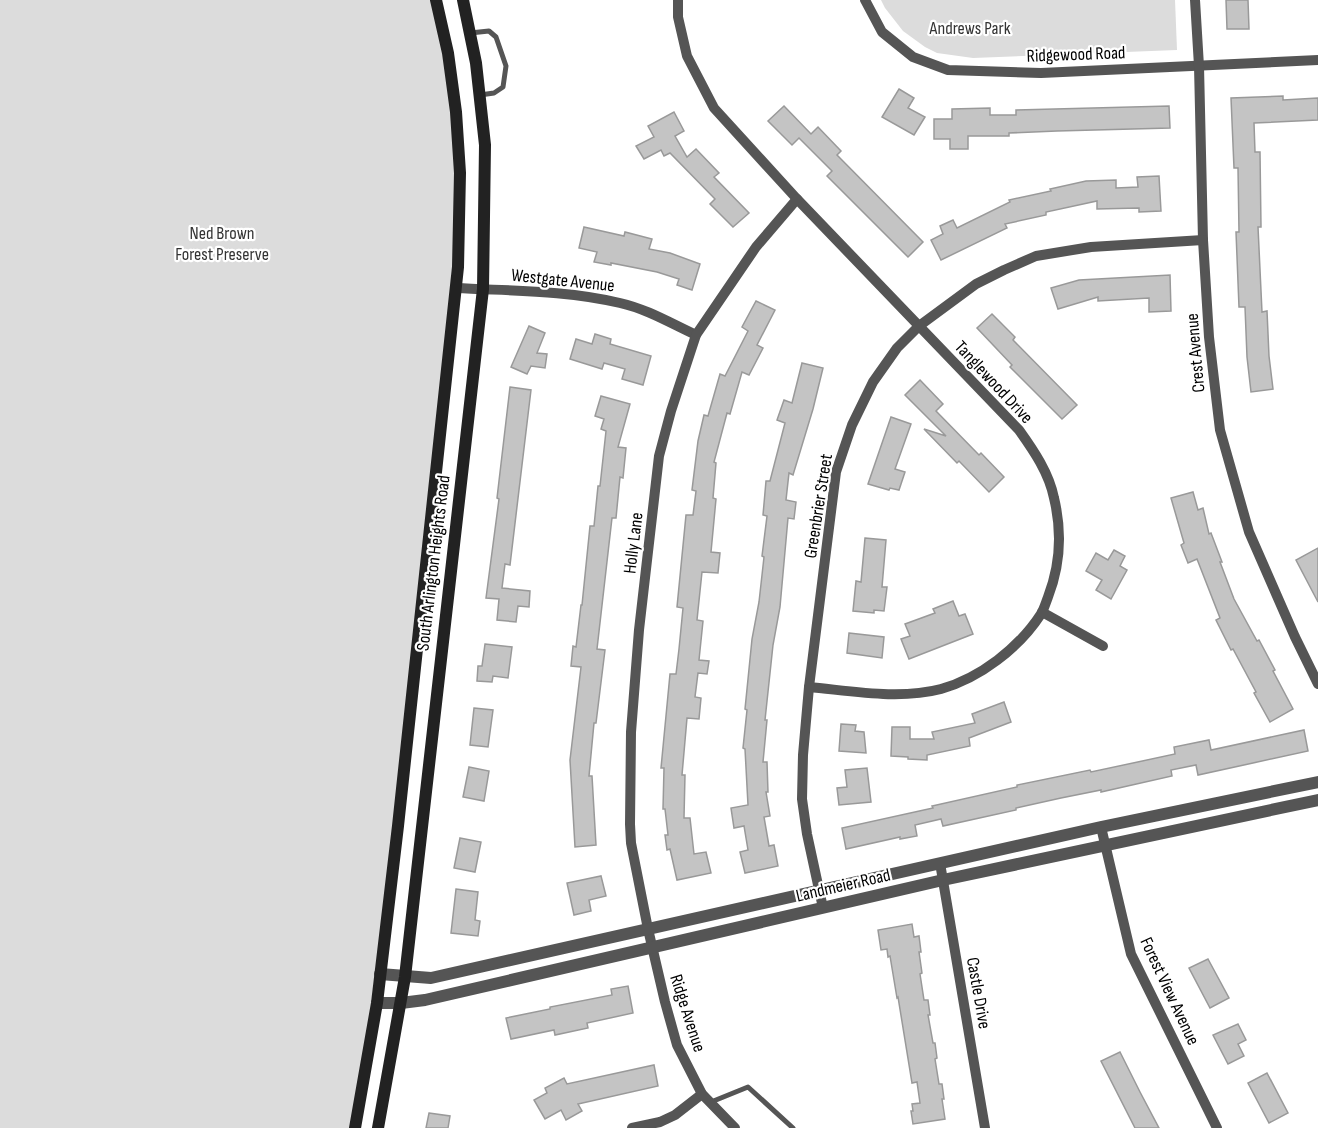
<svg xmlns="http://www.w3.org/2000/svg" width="1318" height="1128" font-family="'Sofia Sans Condensed',sans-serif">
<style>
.green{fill:#dcdcdc}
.building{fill:#c4c4c4;stroke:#999;stroke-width:1.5}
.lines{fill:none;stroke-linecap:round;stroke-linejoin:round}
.service{stroke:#555;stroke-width:5}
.minor{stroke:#555;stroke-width:10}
.tertiary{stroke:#555;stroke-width:12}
.secondary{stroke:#222;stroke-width:12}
.labels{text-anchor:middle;stroke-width:4.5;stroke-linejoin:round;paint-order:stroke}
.park-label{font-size:18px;fill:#333;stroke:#fff}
.street-label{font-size:18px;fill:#000;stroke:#fff}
</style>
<rect width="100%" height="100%" fill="#fff"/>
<!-- green -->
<g class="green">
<path d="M0,0h436l12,53 11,140 -41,447 -63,488h-355z"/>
<path d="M881,0h294l2,50 -204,8 -36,-5 -12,-6 -22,-16 -18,-23z"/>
</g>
<!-- building -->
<g class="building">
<path d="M1226,0h22l1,29h-22z"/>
<path d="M899,89l15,9 -6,10 17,9 -11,18 -32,-18z"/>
<path d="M1283,96v4l35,-2v22l-64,3 1,29h5l1,75h-3l4,85 5,-1 2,45 4,33 -22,3 -4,-35 -2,-50h-6l-3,-75h3l-1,-64h-4l-3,-70z"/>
<path d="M784,106l27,28 7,-7 23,24 -4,4 86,87 -15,15 -81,-81 5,-5 -33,-33 -7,7 -24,-24z"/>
<path d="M1169,106l1,22 -113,3 -48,2v3h-41v13h-18v-10h-16v-20h18v-10l38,-1v7h26v-5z"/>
<path d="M674,112l10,19 -9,5 12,21 9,-8 23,24 -5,4 35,36 -16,14 -23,-23 5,-5 -45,-46 -6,3 -3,-6 -17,9 -8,-13 18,-9 -6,-11z"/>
<path d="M1159,176l2,35 -22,1v-4l-42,1v-8l-51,11v3l-41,9 2,4 -66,32 -10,-20 12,-6 -3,-8 13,-6 4,8 53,-26 -1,-2 42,-9 -1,-2 36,-8 30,-1v8l22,-1 -1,-10z"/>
<path d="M584,227l40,9 1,-4 27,7 -3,10 21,4 30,11 -8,26 -15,-5 2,-6 -22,-7 -46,-9v2l-17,-3 3,-10 -18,-4z"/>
<path d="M1170,275l1,36 -22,1v-14l-51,3v-4l-40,12 -7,-21 28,-8z"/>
<path d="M756,301l19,9 -18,35 6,3 -14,27 -7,-3 -12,42 -3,-1 -13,49 2,1 -3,35 3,1 -5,53 9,1 -2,20 -16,-1 -5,48 6,1 -4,39 10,1 -2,13 -9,-1 -3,24 6,1 -2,21 -12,-1 -5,57h3l-1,43h6l4,36 12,-2 5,21 -34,7 -7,-31 -3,1 -2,-15h3l-3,-26h-2l1,-41h-3l9,-94h6l3,-25 4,-41 -6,-1 9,-92h7l3,-24 -4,-1 6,-49 6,-26 4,1 12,-42 5,2 23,-45 -6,-4z"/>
<path d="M992,314l23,23 -2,3 64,65 -15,14 -52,-52 2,-2 -35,-37z"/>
<path d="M529,326l16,7 -8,20 10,1 -2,14 -14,-2 -4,8 -16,-7z"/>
<path d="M595,334l16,5 -1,5 41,12 -8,29 -21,-6 3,-10 -21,-6 -2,6 -32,-10 6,-20 16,5z"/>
<path d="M802,363l21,5 -10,41 -20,66 -4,-2 -3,27 10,2 -2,17 -6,-1 -8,89 -7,38 -8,75h2l-4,42h4l1,30h-2l4,24 -6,1 5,29 5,-1 4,21 -33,7 -5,-21 8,-2 -4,-24 -10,2 -3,-20 17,-3 -3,-56 -2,-1 4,-38 -2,-1 7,-70 7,-37 5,-45 -2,-1 5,-40 -4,-1 3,-34h4l15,-58 -8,-3 7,-20 8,3z"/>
<path d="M920,380l23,24 -7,7 43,44 2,-2 23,24 -15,15 -30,-31 -2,2 -33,-34 22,7 -41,-41z"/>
<path d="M510,387l21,3 -21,175 -5,-1 -3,24 28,3 -1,16 -11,-1 -2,16 -19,-2 2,-21 -13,-1 13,-99 -2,-1z"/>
<path d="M601,396l29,8 -12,43 8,1 -3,30 -3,-1 -4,41h-4l-15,131 8,1 -9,73h-2l-5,53h3l4,69 -21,2 -5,-87 11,-93 -10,-1 2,-20 3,1 5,-42h1l8,-79h4l4,-40h2l6,-55 -5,-2 3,-10 -9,-3z"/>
<path d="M891,417l20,7 -16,45 10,3 -6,18 -9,-2 -1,2 -21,-6z"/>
<path d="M1193,492l5,18 5,-2 6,26 2,-1 11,29h-2l14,37 23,42 2,-1 16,30 -2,1 20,38 -23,13 -16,-29 2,-1 -23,-43 -2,1 -15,-30 4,-2 -23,-59 -9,4 -7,-18 3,-2 -13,-45z"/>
<path d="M865,538l21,2 -4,47h5l-3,24 -10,-1v3l-21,-2 3,-30 5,1z"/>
<path d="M1318,548v54l-22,-42z"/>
<path d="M1114,550l11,6 -5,10 7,4 -16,29 -15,-9 6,-10 -16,-9 10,-18 12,7z"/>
<path d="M953,601l6,15 6,-2 8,20 -64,25 -8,-20 9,-3 -5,-12 30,-11 -2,-4z"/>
<path d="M849,633l35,4 -2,21 -35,-5z"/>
<path d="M485,644l27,3 -4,31 -15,-2 -1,6 -15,-1 1,-15h4z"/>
<path d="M1004,702l7,20 -42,16 1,8 -43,9v5l-19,-1v-2l-17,-1 1,-29h18v12h24l-2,-7 43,-9 -3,-9z"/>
<path d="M474,708l19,2 -5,37 -18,-2z"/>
<path d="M841,724l15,1 -1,6 9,1 2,21 -27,-2z"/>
<path d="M1304,730l4,21 -110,24 -2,-10 -25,5 1,6 -71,16v-2l-40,8 -45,10v2l-73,16 -2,-7 -26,6 2,11 -17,3v-2l-54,12 -4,-21 91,-20 -1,-2 85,-19v-2l73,-15 1,2 84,-18 -1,-7 35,-7 2,10z"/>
<path d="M469,767l20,4 -5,30 -21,-4z"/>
<path d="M867,768l4,34 -32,3 -2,-17 10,-1 -2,-17z"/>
<path d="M460,838l21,4 -6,30 -21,-4z"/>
<path d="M601,876l5,20 -17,4 2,11 -17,4 -7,-32z"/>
<path d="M456,889l22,3 -3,28 5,1 -2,15 -27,-3z"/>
<path d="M912,924l2,13 5,-1 2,16h-2l3,21 -2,1 4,26h4l2,15h-2l5,28h2l2,15 -2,1 4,25h3l2,15h-2l3,20 -32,5 -2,-13h2l-1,-7 8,-1 -3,-21 -5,1 -14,-86 -1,1 -7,-42 -2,1 -1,-8 -6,1 -3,-20z"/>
<path d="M1208,959l21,39 -19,10 -21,-40z"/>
<path d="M628,986l5,27 -46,10 1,5 -33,7 -1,-5 -43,9 -5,-21 44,-9v-2l62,-12 -1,-6z"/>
<path d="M1238,1024l8,16 -8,4 6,12 -16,8 -15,-29z"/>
<path d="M1120,1052l20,40 19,36h-24l-34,-67z"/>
<path d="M654,1065l4,21 -80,18 4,7 -16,9 -5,-10 -16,9 -11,-19 13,-7 -2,-5 19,-10 3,6z"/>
<path d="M1267,1073l21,40 -19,10 -21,-40z"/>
<path d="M429,1113l21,3 -2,12h-22z"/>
</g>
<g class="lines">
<!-- service -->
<g class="service">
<path d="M470,33l19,-2 7,6 10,29 -3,21 -9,6 -14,2"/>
<path d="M711,1102l37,-15 45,41"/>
</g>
<!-- minor -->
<g class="minor">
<path d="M678,0v17l9,39 27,52 83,91 222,231c15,21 30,43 35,68 8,33 6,68 -6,99 -2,5 -4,12 -7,17 -22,34 -61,64 -100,75 -42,11 -89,2 -132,-2"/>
<path d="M865,0l17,32 31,25 35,13 93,3 277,-13"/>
<path d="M1195,0l4,66 4,174 6,97 11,93 29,102 46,105 23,47"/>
<path d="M456,288c54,3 111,2 164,15 27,6 52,21 76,32"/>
<path d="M1042,612l61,34"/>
<path d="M1101,827l30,127 86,174"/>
<path d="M940,863l45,265"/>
<path d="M823,908l-16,-74 -5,-35 1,-44 6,-68 27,-215 16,-47 21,-43 24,-34 22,-22 57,-42 28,-14 32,-14 55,-9 112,-7"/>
<path d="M632,1128l28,-6 15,-7 27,-21"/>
<path d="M735,1128l-33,-34 -25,-49 -12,-43 -17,-73 -17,-86 -1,-19 1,-92 8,-102 20,-174 12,-45 25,-76 60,-88 41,-48"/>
</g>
<!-- tertiary -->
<g class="tertiary">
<path d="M380,974l51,4 670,-151 217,-45"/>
<path d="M377,1003h24l24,-3 518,-120 375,-80"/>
</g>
<!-- secondary -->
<g class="secondary">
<path d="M355,1128l22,-125 21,-177 60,-559 2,-94 -4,-61 -8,-59 -12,-53"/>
<path d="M378,1128l27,-151 78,-688 2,-144 -9,-82 -13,-63"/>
</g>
</g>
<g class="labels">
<!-- park labels -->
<g class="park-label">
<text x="970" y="34">Andrews Park</text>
<text x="222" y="239">Ned Brown<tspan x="222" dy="21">Forest Preserve</tspan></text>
</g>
<!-- street labels -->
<g class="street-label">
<text transform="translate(1076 54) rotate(-2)" y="6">Ridgewood Road</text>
<text transform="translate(563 280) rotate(6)" y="6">Westgate Avenue</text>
<text transform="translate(1195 353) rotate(-95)" y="6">Crest Avenue</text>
<text transform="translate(994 382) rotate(47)" y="6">Tanglewood Drive</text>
<text transform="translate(818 506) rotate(-81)" y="6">Greenbrier Street</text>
<text transform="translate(633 543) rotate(-83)" y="6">Holly Lane</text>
<text transform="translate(433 563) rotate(-83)" y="6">South Arlington Heights Road</text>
<text transform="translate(843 885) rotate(-13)" y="6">Landmeier Road</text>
<text transform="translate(1170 991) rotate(65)" y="6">Forest View Avenue</text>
<text transform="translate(979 993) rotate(80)" y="6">Castle Drive</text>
<text transform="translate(688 1013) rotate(72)" y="6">Ridge Avenue</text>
</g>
</g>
</svg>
